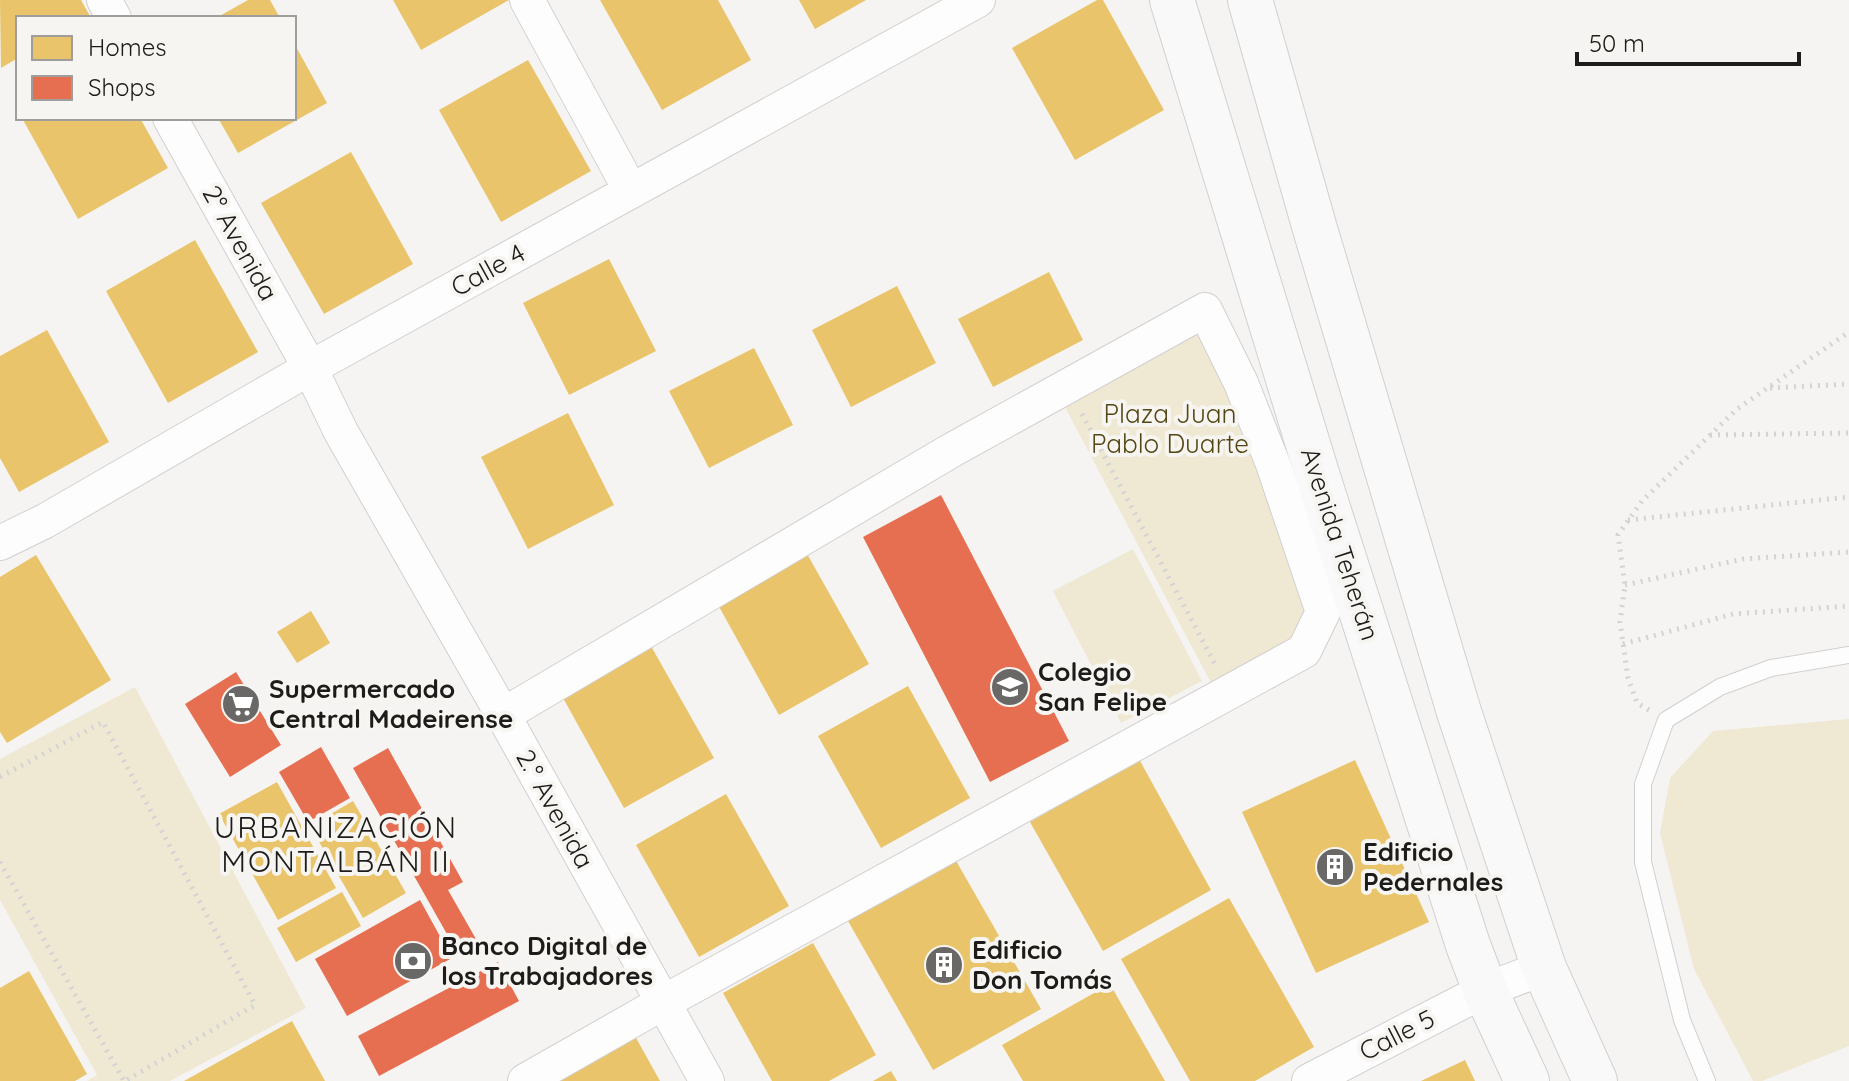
<svg xmlns="http://www.w3.org/2000/svg" width="1849" height="1081" font-family="Quicksand,sans-serif">
<style>
.green{fill:#efe8d3}
.homes{fill:#e9c46a}
.shops{fill:#e76f51}
.lines{fill:none;stroke-linecap:round;stroke-linejoin:round}
.lane-casing{stroke:#d1d0cf;stroke-width:18}
.street-casing{stroke:#d1d0cf;stroke-width:36}
.secondary-casing{stroke:#d1d0cf;stroke-width:46}
.path{stroke:#d3d3d3;stroke-width:5;stroke-dasharray:2 6;stroke-linecap:butt}
.lane{stroke:#fefdfd;stroke-width:16}
.street{stroke:#fefdfd;stroke-width:34}
.secondary{stroke:#faf9fa;stroke-width:44}
.labels{text-anchor:middle;stroke-width:8;stroke-linejoin:round;paint-order:stroke}
.street-label{font-size:26px;fill:#1d1c1b;stroke:#f6f5f1}
.park-label{font-size:26px;fill:#554714;stroke:#f6f5f1}
.poi-label{font-size:26px;font-weight:bold;fill:#1d1c1b;stroke:#f6f5f1;text-anchor:start}
.quarter-label{font-size:30px;letter-spacing:2px;fill:#1d1c1b;stroke:#f6f5f1}
</style>
<rect width="100%" height="100%" fill="#f5f4f2"/>
<!-- green -->
<g class="green">
<path d="M1205,310l117,302 -18,39 -85,47 -161,-304z"/>
<path d="M1133,549l69,132 -81,42 -68,-132z"/>
<path d="M135,687l171,321 -136,73h-83l10,-6 -97,-175v-141z"/>
<path d="M1849,719v327l-87,35h-9l-59,-112 -34,-136 10,-55 43,-47z"/>
</g>
<!-- homes -->
<g class="homes">
<path d="M0,0h81l10,18h-73v40l-17,10z"/>
<path d="M248,0h22l10,18h-64z"/>
<path d="M393,0h116l-88,50z"/>
<path d="M600,0h118l33,60 -89,50z"/>
<path d="M799,0h67l-51,29z"/>
<path d="M1097,0h6l61,110 -89,50 -63,-112z"/>
<path d="M294,43l33,60 -89,50 -20,-35h76z"/>
<path d="M528,60l63,111 -90,51 -62,-112z"/>
<path d="M22,118h118l28,50 -90,51z"/>
<path d="M351,152l62,112 -89,50 -63,-111z"/>
<path d="M195,240l63,112 -90,51 -62,-112z"/>
<path d="M609,259l47,92 -87,44 -46,-92z"/>
<path d="M1049,272l34,68 -90,47 -35,-68z"/>
<path d="M897,286l39,77 -85,44 -39,-77z"/>
<path d="M47,330l62,112 -90,50 -19,-34v-102z"/>
<path d="M754,348l39,77 -84,43 -40,-77z"/>
<path d="M568,413l46,92 -86,44 -47,-92z"/>
<path d="M806,552l63,112 -90,51 -62,-112z"/>
<path d="M36,555l75,125 -104,63 -7,-11v-155z"/>
<path d="M311,611l19,32 -33,20 -20,-31z"/>
<path d="M651,646l63,112 -90,50 -62,-112z"/>
<path d="M908,686l62,112 -89,50 -63,-112z"/>
<path d="M1139,759l72,131 -108,61 -73,-129z"/>
<path d="M1355,760l74,162 -113,51 -74,-161z"/>
<path d="M277,782l59,106 -58,32 -59,-106z"/>
<path d="M726,794l63,112 -90,51 -63,-112z"/>
<path d="M353,801l53,92 -43,25 -53,-92z"/>
<path d="M955,859l86,150 -108,61 -85,-149z"/>
<path d="M342,892l19,34 -65,36 -19,-34z"/>
<path d="M1229,898l85,149 -59,34h-65l-69,-122z"/>
<path d="M813,943l63,112 -47,26h-57l-49,-88z"/>
<path d="M29,971l58,103 -12,7h-75v-93z"/>
<path d="M1110,984l55,97h-142l-21,-36z"/>
<path d="M292,1021l33,60h-141z"/>
<path d="M630,1027l30,54h-124z"/>
<path d="M1465,1060l10,21h-54z"/>
<path d="M891,1071l6,10h-24z"/>
</g>
<!-- shops -->
<g class="shops">
<path d="M941,495l128,246 -79,41 -127,-245z"/>
<path d="M236,672l45,73 -51,32 -45,-73z"/>
<path d="M321,747l29,51 -42,24 -29,-50z"/>
<path d="M388,748l75,134 -15,8 28,49 -20,11 -103,-182z"/>
<path d="M420,900l32,58 -105,58 -32,-57z"/>
<path d="M498,962l21,39 -140,75 -21,-40z"/>
</g>
<g class="lines">
<!-- lane casing -->
<g class="lane-casing">
<path id="lane" d="M1707,1081l-25,-61 -39,-158v-78l23,-64 54,-33 51,-19 78,-13"/>
</g>
<!-- street casing -->
<g class="street-casing">
<g id="street">
<path d="M104,0l10,18"/>
<path d="M527,0l104,191"/>
<path d="M170,118l140,250 31,64 162,283 204,366"/>
<path d="M0,543l45,-22 265,-153 668,-368"/>
<path d="M503,715l449,-265 253,-140 36,73 32,81 50,148 -19,39 -640,351 -139,79"/>
<path d="M1309,1081l176,-91 59,-22"/>
</g>
</g>
<!-- secondary casing -->
<g class="secondary-casing">
<g id="secondary">
<path d="M1172,0l146,477 150,468 17,45 42,91"/>
<path d="M1250,0l65,229 144,483 85,256 51,113"/>
</g>
</g>
<!-- path -->
<g class="path">
<path d="M1770,388l79,-4"/>
<path d="M1082,414l134,252"/>
<path d="M1710,435l139,-2"/>
<path d="M1628,520l221,-23"/>
<path d="M1625,585l118,-26 106,-7"/>
<path d="M1623,644l110,-30 116,-8"/>
<path d="M1649,710l-12,-7 -9,-25 -8,-56 5,-37 -7,-50 24,-34 95,-92 112,-77"/>
<path d="M0,777l103,-55 152,283 -130,76"/>
<path d="M0,862l124,219"/>
</g>
<!-- lane -->
<use href="#lane" class="lane"/>
<!-- street -->
<use href="#street" class="street"/>
<!-- secondary -->
<use href="#secondary" class="secondary"/>
</g>
<!-- icons -->
<defs>
<g id="school-disc" transform="scale(2)"><circle r="9.5" fill="#696866" stroke="#f6f5f1"/><path d="M0-5L7-2L0 1L-7-2ZM-4 1L0 2.5L4 1V4Q0 6-4 4Z" fill="#fff"/></g>
<g id="supermarket-disc" transform="scale(2)"><circle r="9.5" fill="#696866" stroke="#f6f5f1"/><path d="M-6-5.5h2.5l.6 2H6L4.5 2H-2.5L-4.4-4H-6ZM-1.5 3.2a1.3 1.3 0 1 0 .1 0ZM3 3.2a1.3 1.3 0 1 0 .1 0Z" fill="#fff"/></g>
<g id="building-disc" transform="scale(2)"><circle r="9.5" fill="#696866" stroke="#f6f5f1"/><path d="M-4-6H4V6H1V3H-1V6H-4ZM-2.5-4.3h1.7v1.8h-1.7ZM.8-4.3h1.7v1.8H.8ZM-2.5-1h1.7V.8h-1.7ZM.8-1h1.7V.8H.8Z" fill="#fff"/></g>
<g id="bank-disc" transform="scale(2)"><circle r="9.5" fill="#696866" stroke="#f6f5f1"/><path d="M-6-4H6V4H-6ZM0-2.3a2.3 2.3 0 1 0 0 4.6a2.3 2.3 0 1 0 0-4.6Z" fill="#fff"/></g>
</defs>
<g fill-rule="evenodd">
<use href="#school-disc" x="1010" y="687"/>
<use href="#supermarket-disc" x="241" y="704"/>
<use href="#building-disc" x="1335" y="867"/>
<use href="#bank-disc" x="413" y="961"/>
<use href="#building-disc" x="944" y="965"/>
</g>
<g class="labels">
<!-- street labels -->
<g class="street-label">
<text transform="translate(240 243) rotate(61)" y="9">2° Avenida</text>
<text transform="translate(488 270) rotate(-29)" y="9">Calle 4</text>
<text transform="translate(1340 544) rotate(72)" y="9">Avenida Teherán</text>
<text transform="translate(555 809) rotate(61)" y="9">2.° Avenida</text>
<text transform="translate(1397 1035) rotate(-27)" y="9">Calle 5</text>
</g>
<!-- park labels -->
<g class="park-label">
<text x="1170" y="423">Plaza Juan<tspan x="1170" dy="30">Pablo Duarte</tspan></text>
</g>
<!-- poi labels -->
<g class="poi-label">
<text x="1038" y="681">Colegio<tspan x="1038" dy="30">San Felipe</tspan></text>
<text x="269" y="698">Supermercado<tspan x="269" dy="30">Central Madeirense</tspan></text>
<text x="1363" y="861">Edificio<tspan x="1363" dy="30">Pedernales</tspan></text>
<text x="441" y="955">Banco Digital de<tspan x="441" dy="30">los Trabajadores</tspan></text>
<text x="972" y="959">Edificio<tspan x="972" dy="30">Don Tomás</tspan></text>
</g>
<!-- quarter labels -->
<g class="quarter-label">
<text x="336" y="838">URBANIZACIÓN<tspan x="336" dy="34">MONTALBÁN II</tspan></text>
</g>
</g>
<!-- legend -->
<rect x="16" y="16" width="280" height="104" fill="#f6f5f1" stroke="#9f9e9b" stroke-width="2"/>
<rect x="32" y="36" width="40" height="24" fill="#e9c46a" stroke="#9f9e9b" stroke-width="2"/>
<text x="88" y="56" font-size="24" fill="#1d1c1b">Homes</text>
<rect x="32" y="76" width="40" height="24" fill="#e76f51" stroke="#9f9e9b" stroke-width="2"/>
<text x="88" y="96" font-size="24" fill="#1d1c1b">Shops</text>
<!-- scale -->
<path d="M1577 52v12h222v-12" fill="none" stroke="#1d1c1b" stroke-width="4"/>
<text x="1589" y="52" font-size="24" fill="#1d1c1b" stroke="#f6f5f1" stroke-width="6" paint-order="stroke">50 m</text>
</svg>
